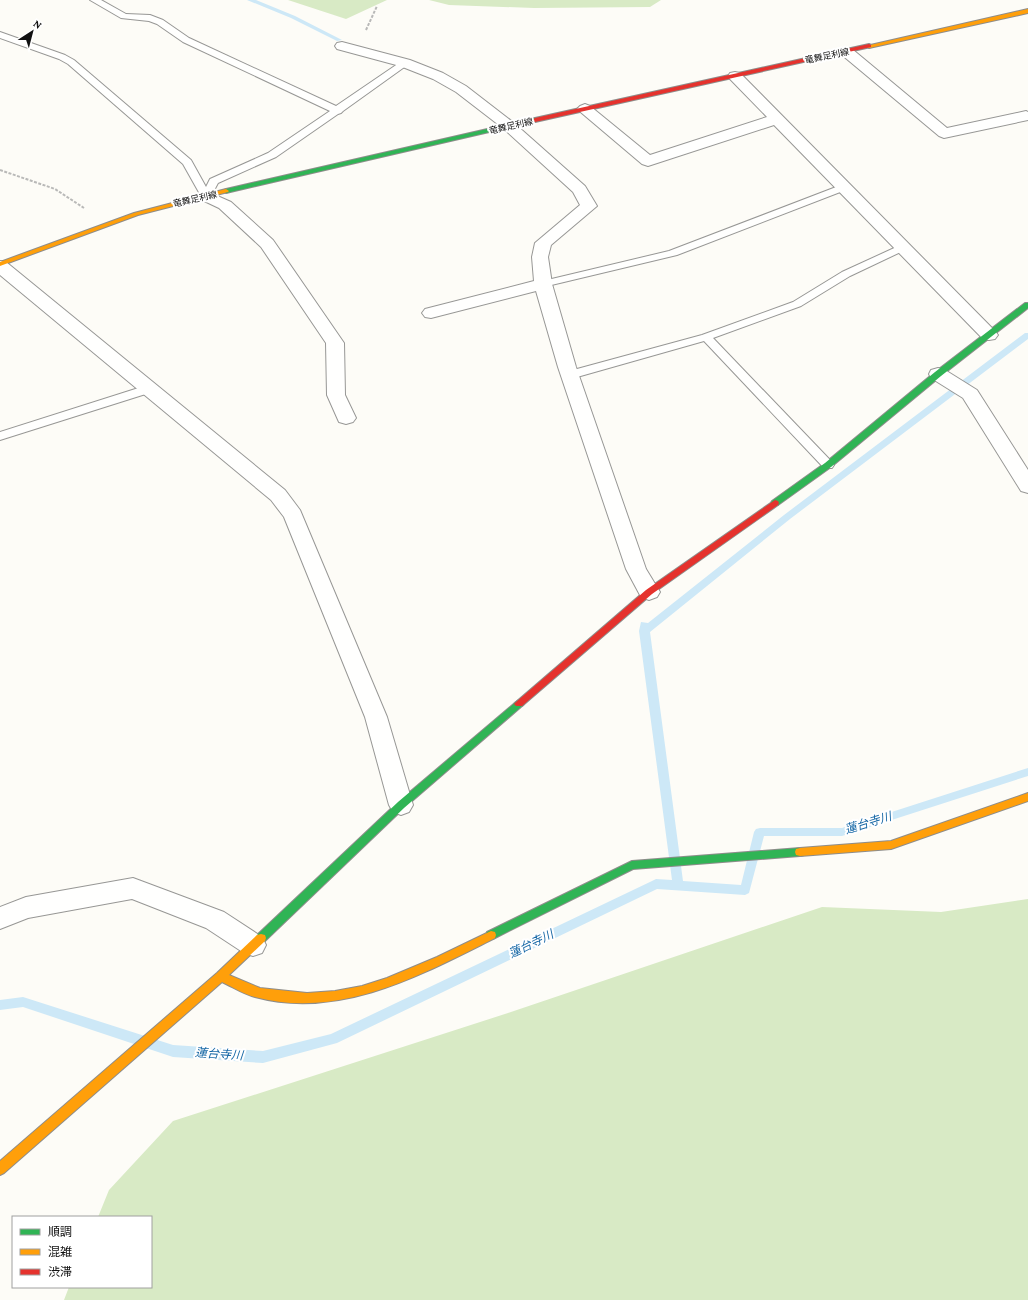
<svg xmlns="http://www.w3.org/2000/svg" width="1028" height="1300" font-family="'Crimson Pro','Noto Sans JP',serif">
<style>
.forest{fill:#d8eac5}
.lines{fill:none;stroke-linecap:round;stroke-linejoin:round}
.stream{fill:#cde8f7;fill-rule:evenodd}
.lane-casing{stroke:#979795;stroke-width:2}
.street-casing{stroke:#979795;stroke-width:2}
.fast-casing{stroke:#8e8d8b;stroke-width:2}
.slow-casing{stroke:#8e8d8b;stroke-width:2}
.jam-casing{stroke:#8e8d8b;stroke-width:2}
.path{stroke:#b9b9b8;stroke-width:2;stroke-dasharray:3 1.5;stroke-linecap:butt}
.lane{fill:#fffffe;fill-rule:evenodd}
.street{fill:#fffffe;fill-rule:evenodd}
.fast{fill:#30b455;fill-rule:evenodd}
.slow{fill:#ff9f0a;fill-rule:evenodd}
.jam{fill:#e5322d;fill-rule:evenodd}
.labels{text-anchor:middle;stroke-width:4;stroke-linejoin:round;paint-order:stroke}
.far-street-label{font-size:9px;fill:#111;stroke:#fff}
.water-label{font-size:12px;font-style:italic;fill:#1768a6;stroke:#fff}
</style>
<rect width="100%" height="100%" fill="#fdfcf7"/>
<!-- forest -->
<g class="forest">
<path d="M288,0h99l-41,19z"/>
<path d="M429,0h232l-11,7 -116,1 -85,-3z"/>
<path d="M1028,899v401h-964l5,-13h82v-70h-53l11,-27 64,-69 335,-108 314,-106 119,5z"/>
</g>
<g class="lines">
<!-- stream -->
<g class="stream">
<path d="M247,0h9l39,16 47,24 -5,1 -46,-23z"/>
<path d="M1025,333h3v6l-238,180 -140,113 33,249 58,4 13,-53 2,-3 4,-1h82l186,-60v8l-186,60h-78l-15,57 -4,2 -88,-6 -320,154 -74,20 -90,-6 -150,-50 -23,3v-10l23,-3 150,48 90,6 68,-17 321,-153 4,-2 16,1 -33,-249 2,-9 7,1 136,-108z"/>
</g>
<!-- lane casing -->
<g class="lane-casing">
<g id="lane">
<path d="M90,0h11l25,14 24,1 13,5 26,18 147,68 66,-45 3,-1 5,3 -67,48 -2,2 -3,1 -62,43 -58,26 -8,15 -4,1 -5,-3 -18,-32 -115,-100 -9,-5 -59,-21v-6l65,23 9,5 117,100 15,27 4,-8 58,-26 62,-42 -147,-69 -26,-18 -8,-3 -28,-3z"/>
<path d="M844,184l4,1 1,2 -1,2 -171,66 -134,32 -6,-3 2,-2 130,-31z"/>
<path d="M903,244l5,3 -1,2 -57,27 -49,30 -88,32 119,124 2,3 -2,3h-8l-120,-127 -134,38 -4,-1 -2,-3 2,-3 136,-37 91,-33 49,-30z"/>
<path d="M148,385l4,1 2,3 -2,3 -152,48v-8z"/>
</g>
</g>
<!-- street casing -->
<g class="street-casing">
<g id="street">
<path d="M342,42l68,18 33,13 23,13 48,37 71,63 12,20 -46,39 -3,12 4,27 24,83 70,202 14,23 -3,5 -8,3 -8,-3 -15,-28 -68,-202 -22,-76 -105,27 -6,-1 -3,-4 3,-4 109,-28 -2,-24 3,-14 45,-38 -7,-13 -69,-63 -48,-37 -23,-13 -33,-13 -63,-17 -2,-3 2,-3z"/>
<path d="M847,48l5,1 95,79 79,-17 2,1v8l-84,18 -5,-2 -97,-81 -2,-3 2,-3z"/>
<path d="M735,72l5,1 255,258 3,4 -3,4 -6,1 -6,-1 -209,-214 -126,41 -6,-2 -65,-55 3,-3 5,-2 5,2 60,49 117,-38 -37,-38 -2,-3 2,-3z"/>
<path d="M206,191l25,11 42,38 71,103 1,52 11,23 -3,4 -7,2 -7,-2 -12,-27 -1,-52 -65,-96 -42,-39 -19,-9 -2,-3 2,-3z"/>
<path d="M0,261l6,1 279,228 15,20 87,207 26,88 -4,7 -8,3 -8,-3 -4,-7 -24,-88 -81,-200 -13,-17 -271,-225z"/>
<path d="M938,368l7,2 32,20 51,80v23l-7,-2 -58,-93 -32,-20 -2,-4 2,-4z"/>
<path d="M133,878l91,34 38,25 4,8 -4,8 -9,3 -9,-3 -38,-25 -74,-29 -104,19 -28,11v-22l26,-10z"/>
</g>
</g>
<!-- fast casing -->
<g class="fast-casing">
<g id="fast">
<path d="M535,118l3,2 -1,1 -311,72 -3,-2 3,-2z"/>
<path d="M1025,303h3v5l-87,68 -110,91 -53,38h-6l-1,-2 1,-2 53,-38 110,-91z"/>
<path d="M519,700l3,2 2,2 -2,2 -118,102 -139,133 -4,1 -4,-1 -1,-3 1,-3 141,-133 118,-100z"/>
<path d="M800,848l4,1 1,3 -1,3 -4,1 -167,13 -138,69 -4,1 -4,-1 -1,-3 1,-3 145,-71z"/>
</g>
</g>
<!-- slow casing -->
<g class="slow-casing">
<g id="slow">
<path d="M1028,9v4l-159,35 -3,-2z"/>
<path d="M226,189l3,2 -1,1 -90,23 -138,51v-4l134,-49z"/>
<path d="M1028,793v8l-137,48 -91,7 -4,-1 -1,-3 1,-3 4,-1 91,-7z"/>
<path d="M491,931l4,1 1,3 -1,3c-74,37 -155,82 -240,59 -12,-3 -22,-10 -33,-15l-218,191 -4,2v-14l217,-188 40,-38 4,-1 4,1 1,3 -1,3 -36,34 31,13 47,5 28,-2 27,-5 25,-8 50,-21z"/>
</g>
</g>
<!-- jam casing -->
<g class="jam-casing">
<g id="jam">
<path d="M869,44l2,1v2l-336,75 -3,-2 3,-2z"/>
<path d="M775,500l3,1 1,2 -1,2 -126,89 -130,112h-6l-2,-2 2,-2 130,-112z"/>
</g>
</g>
<!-- path -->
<g class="path">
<path d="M366,30l11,-24"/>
<path d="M0,170l55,19 29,19"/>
</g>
<!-- lane -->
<use href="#lane" class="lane"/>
<!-- street -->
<use href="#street" class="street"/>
<!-- fast -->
<use href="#fast" class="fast"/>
<!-- slow -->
<use href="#slow" class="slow"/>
<!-- jam -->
<use href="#jam" class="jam"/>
</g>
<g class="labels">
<!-- far-street labels -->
<g class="far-street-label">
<text transform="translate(827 56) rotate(-12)" y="3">竜舞足利線</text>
<text transform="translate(511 126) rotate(-13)" y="3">竜舞足利線</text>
<text transform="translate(195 199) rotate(-13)" y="3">竜舞足利線</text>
</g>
<!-- water labels -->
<g class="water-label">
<text transform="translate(868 823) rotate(-17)" y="4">蓮台寺川</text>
<text transform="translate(531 944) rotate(-26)" y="4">蓮台寺川</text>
<text transform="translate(219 1054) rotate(4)" y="4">蓮台寺川</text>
</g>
</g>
<!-- legend -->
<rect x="12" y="1216" width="140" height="72" fill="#ffffff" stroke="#a0a0a0"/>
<rect x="20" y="1229" width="20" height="6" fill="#30b455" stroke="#a0a0a0"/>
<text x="48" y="1236" font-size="12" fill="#111111">順調</text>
<rect x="20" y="1249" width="20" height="6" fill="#ff9f0a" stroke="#a0a0a0"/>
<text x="48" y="1256" font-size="12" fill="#111111">混雑</text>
<rect x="20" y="1269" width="20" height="6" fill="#e5322d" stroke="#a0a0a0"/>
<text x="48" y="1276" font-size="12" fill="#111111">渋滞</text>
<!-- north arrow -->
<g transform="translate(32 32) rotate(36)" stroke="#ffffff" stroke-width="3" paint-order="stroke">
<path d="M0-3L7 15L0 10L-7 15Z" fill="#111111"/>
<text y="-6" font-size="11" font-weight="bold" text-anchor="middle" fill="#111111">N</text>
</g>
</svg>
